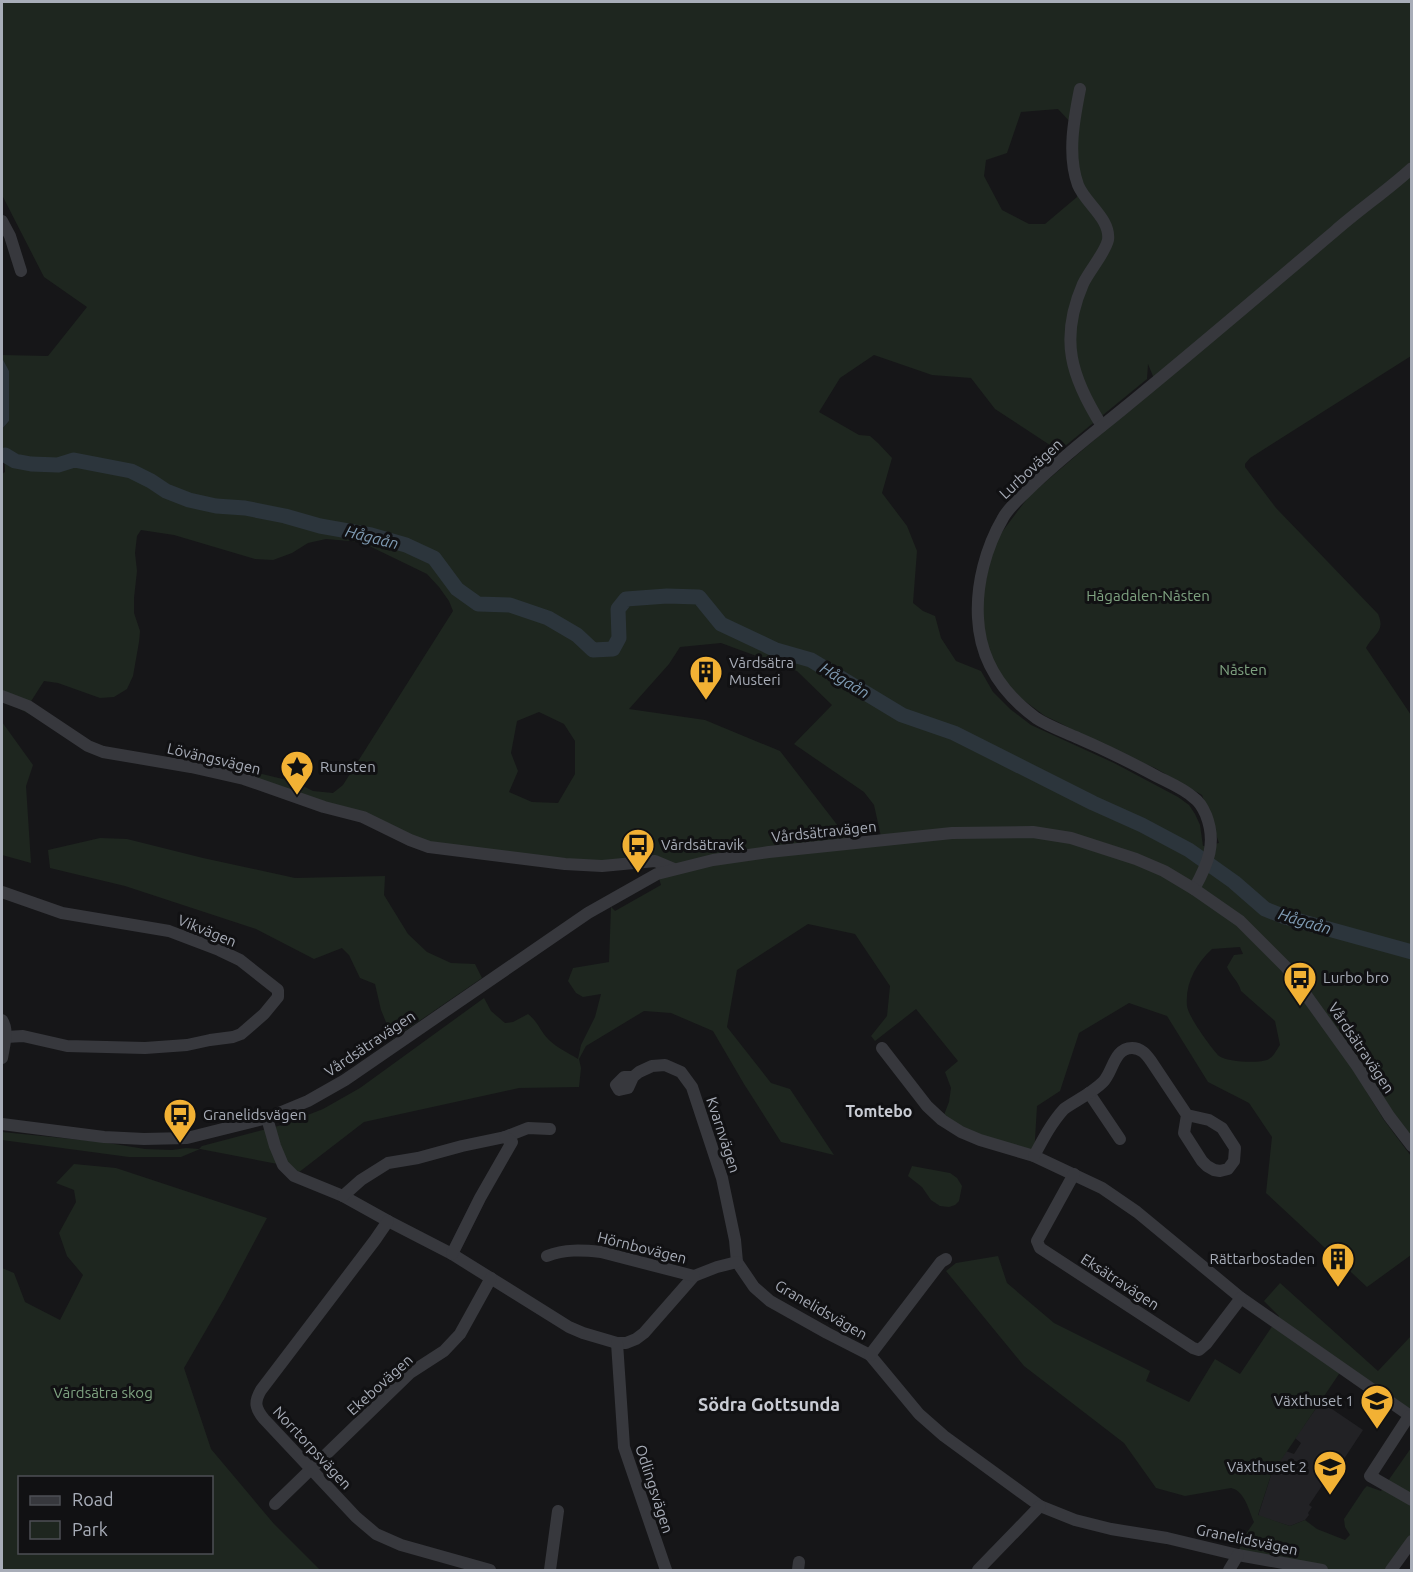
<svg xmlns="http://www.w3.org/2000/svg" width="1413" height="1572" font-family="Ubuntu,sans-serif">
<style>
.built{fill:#222225}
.green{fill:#1e261f;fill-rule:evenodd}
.water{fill:#2c353c}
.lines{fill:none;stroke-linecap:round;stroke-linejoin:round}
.river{stroke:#2c353c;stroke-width:15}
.minor{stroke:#37383d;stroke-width:12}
.labels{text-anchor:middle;stroke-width:6;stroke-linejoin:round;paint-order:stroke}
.street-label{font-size:15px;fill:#a8adb8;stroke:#111113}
.park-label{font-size:15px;fill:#7fa381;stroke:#111113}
.poi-label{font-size:15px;fill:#a8adb8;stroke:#111113;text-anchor:start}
.water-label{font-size:16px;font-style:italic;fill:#7f9bb3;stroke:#111113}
.neighbourhood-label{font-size:16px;font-weight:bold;fill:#c9ccd4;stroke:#111113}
.quarter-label{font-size:18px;font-weight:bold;fill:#c9ccd4;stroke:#111113}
</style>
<rect width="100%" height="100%" fill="#161618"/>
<!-- built -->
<path class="built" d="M1330,1396l4,3 -5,8 34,23 -19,29 3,3 -6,9 -3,-2 -5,6 -3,-1 -21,31 3,2 -4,6 1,2 -4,5 -15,6 -32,-10 13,-41 15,-24 8,3 7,-11 -6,-5 27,-38 4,2z"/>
<!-- green -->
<g class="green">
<path d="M2,2h1409v159l-15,16 15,-5v184l-161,102 -5,6v3l31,41 102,106c8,18 -5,20 -12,34l45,67v425l-45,-49 18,29 27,36v99l-44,32 -101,-94 6,-56 -23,-34 -41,-21 -41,-66 -38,-13 -50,30 -19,58 -23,15 -3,50 -92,-36 7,-18 2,-14 -6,-16 13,-11 -42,-52 -41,32 -4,-5 16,-20 3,-30 -35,-52 -47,-10 -71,46 -10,57 44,56 19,6 44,66 -53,-13 -37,-58 -31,-53 -42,-18 -27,-2 -58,35 -7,13 2,9 -2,19 -60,1 -155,34 -70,54 -11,-11 -83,-16 -19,8h-52l-127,-17v-8l100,10 43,7 27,1 14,-2 13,1 3,-3 80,-21 41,-16 37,-21 124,-90 7,13 14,12 8,-1 15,-8c11,9 12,17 21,26 8,8 20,13 29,19l3,-14 14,-28 6,-23 -18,3 -7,-4 -8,-12 5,-13 36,-6 2,-55 4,4 46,-26 -7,-24 -52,5 -173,-19 -185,-68 14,-6 37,9 18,9 20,2 10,-8 110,-174 -4,-10 -10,-14 -12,-13 -66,-32 -35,-3 -18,4 -16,10 -19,7 -18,-1 -81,-24 -33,-5 -4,6 -2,17 2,18 -3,27v15l6,18 -1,11 -6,34 -6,13 -13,8 -14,1 -42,-15 -14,-2 -16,25 44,30 -70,-36v-226l3,-2c0,-15 -3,-28 -3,-43l7,-8 -7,-10v-56l46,1 39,-49 -43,-30 -42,-82zM1058,109l15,16 5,59 -1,13 -32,27h-16l-27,-14 -18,-34 2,-16 21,-7 14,-41zM874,355l58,20 39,3 24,31 64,42 88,-72 1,-15 9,22 -128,110 -36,48 -12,62 7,49 14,29 43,32 15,7 42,23 53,22 47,27 17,48 -16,3 -3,-21 -5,-11 -6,-9 -11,-8 -64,-34 -83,-38 -21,-16 -17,-17 -12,-21 -25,-10 -15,-23 -6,-22 -12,-5 -10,-8 4,-52 -10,-25 -25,-33 10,-35 -14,-15 -8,-7 -11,-1 -40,-23 21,-34zM721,643l76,28 35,34 -38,39 70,48 10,13 8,36 -30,3 -72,-93 -75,-31 -76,-11 40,-45 11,-17zM539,712l25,12 11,17v33l-17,29 -26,-1 -23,-10 9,-21 -7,-18 6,-32zM1240,947l3,7 -9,1 -7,12c4,9 12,15 14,24l34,30 5,24c-3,4 -6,11 -11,14 -9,5 -42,3 -50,-3 -8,-8 -31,-40 -32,-50 -2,-23 9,-42 25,-57z"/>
<path d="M2,722l31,43 -7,21 5,77 -29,-8z"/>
<path d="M100,838l27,1 76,19 92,20 90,-2 -1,19 24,39 19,18 24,11 24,1 7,14 -89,61 -12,-29 -6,-26 -15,-6 -11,-23 -7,-7 -28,11 -58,-30 -131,-43 -75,-18 -2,-18z"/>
<path d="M74,1164l42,4 151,50 -43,81 -40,69 27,81 63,75 46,46h-318v-302l12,5 11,29 35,18 23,-45 -16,-19 -8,-23 17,-31 -2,-12 -18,-7zM20,1478h192v74h-192z"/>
<path d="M912,1166l38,7 7,5 5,8 -3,15 -4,4 -6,2 -9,-1 -9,-6 -9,-13 -14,-11z"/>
<path d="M998,1256l9,27 47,40 96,48 -4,10 43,21 26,-43 25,15 39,-58 -15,-15 16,-18 98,88 32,-34 1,80 -68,-49 -72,107 -13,40 32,11 15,-6 12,9 28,11 5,-5 -5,-8 -1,-8 20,-30 3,-3 14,5 30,-43v93l-20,29h-69l-84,-15 4,-15 12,-18c-5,-11 -9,-31 -23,-34l-46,8 -29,-8 -32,-45 -100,-77 -78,-95 10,-8z"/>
</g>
<!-- water -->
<path class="water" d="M2,358l7,13v50l-7,8z"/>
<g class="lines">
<!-- river -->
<path class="river" d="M5,455l10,6 16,3 27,1 16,-5 57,11 20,10 15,10 23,9 27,6 29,2 40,8 35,10 51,9 35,10 28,13 23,31 21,15 32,1 38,13 29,17 16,15 20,-1 6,-11 -1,-29 8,-10 41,-3 32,1 22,27 55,26 35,10 91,55 52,18 139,70 49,22 47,25 45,32 31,27 20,8 127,35"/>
<!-- minor -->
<g class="minor">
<path d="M1080,89c-6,30 -13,66 -2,96 7,18 33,34 30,55 -3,13 -19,31 -25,44 -24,55 -12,93 19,142"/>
<path d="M2,221l8,15 11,35"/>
<path d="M2,696l26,10 60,40 15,6 88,15 53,12 80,28 39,10 47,23 19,7 136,17 37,2 53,-5 19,8"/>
<path d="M1194,889c14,-25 23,-46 12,-74 -3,-7 -6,-13 -12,-17 -10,-9 -24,-15 -36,-21 -26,-14 -52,-27 -80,-39 -13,-6 -30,-12 -42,-20 -34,-25 -56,-57 -58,-100 -2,-34 8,-71 25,-100 6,-11 16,-19 24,-27 30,-30 63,-55 96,-82 71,-58 141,-118 212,-178 25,-22 53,-41 77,-63"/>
<path d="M2,892l60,21 107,18 50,19 21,10 38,30v7l-14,17 -23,20 -8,3 -23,3 -23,5 -42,3 -78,-2 -44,-10 -17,1"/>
<path d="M2,1020c7,11 2,25 0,38"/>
<path d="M882,1048l45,58 15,14 19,12 19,8 54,16 68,32 35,24 104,86 171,119"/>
<path d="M633,1077h-9l-8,8 3,5 9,-2 5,-11 6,-5 13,-6 13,-1 16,7 11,15 30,91 13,62 2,22 17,25 16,14 57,32 43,22 49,59 25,22 96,70 35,14 36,9 56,9 71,17 84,15"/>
<path d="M1089,1093l31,46"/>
<path d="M267,1118l8,28 8,19 11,11 49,20 45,25 64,33 117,73 14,6 34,10h9l10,-4 8,-6 50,-57 23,-9 20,-5"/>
<path d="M2,1124l102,13 40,2 43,-1 80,-20 41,-17 37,-21 243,-167 69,-39 56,-14 56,-8 183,-19 81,-1 38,6 65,21 28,12 30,18 46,32 46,46 71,99 32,50 23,30"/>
<path d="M1034,1156c9,-17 18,-34 30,-47 13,-9 28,-16 39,-27 10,-10 11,-34 29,-34 9,0 14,6 19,13l36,54 -3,18 18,28 5,5 7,4 6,1 8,-2 6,-8 1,-13 -13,-20 -13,-8 -22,-5"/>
<path d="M1074,1174l-37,67 3,7 153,100 6,2 7,-6 35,-46"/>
<path d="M343,1196l18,-16 27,-17 30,-5 44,-12 43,-9 23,-9 22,1"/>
<path d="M388,1221l-13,19 -114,150c-7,12 -6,18 3,29l92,98 20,17 25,11 89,25"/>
<path d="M452,1254l28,-56 32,-56 -7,-5"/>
<path d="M547,1256c18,-7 35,-6 54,-4l93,24"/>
<path d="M617,1343l7,104 42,123"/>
<path d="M870,1355l71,-93 5,-3"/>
<path d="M1409,1416l-39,60 42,24"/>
<path d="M275,1504l135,-131 34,-22 16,-17 31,-56"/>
<path d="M550,1570l8,-59"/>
<path d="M798,1570l1,-8"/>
<path d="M978,1570l62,-64"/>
<path d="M1229,1570l9,-15"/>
<path d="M1391,1570l21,-29"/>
</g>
</g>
<!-- icons -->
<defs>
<g id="building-pin" transform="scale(1.725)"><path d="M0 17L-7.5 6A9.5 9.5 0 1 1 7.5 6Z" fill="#f2b134" stroke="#111113"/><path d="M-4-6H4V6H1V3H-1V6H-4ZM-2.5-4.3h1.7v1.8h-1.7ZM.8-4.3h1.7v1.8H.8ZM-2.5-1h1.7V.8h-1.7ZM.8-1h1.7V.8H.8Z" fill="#111"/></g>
<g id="sight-pin" transform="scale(1.725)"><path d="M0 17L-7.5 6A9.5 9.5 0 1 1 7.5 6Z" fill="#f2b134" stroke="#111113"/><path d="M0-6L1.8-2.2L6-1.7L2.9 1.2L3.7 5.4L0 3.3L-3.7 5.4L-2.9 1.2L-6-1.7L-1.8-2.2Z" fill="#111"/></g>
<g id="bus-pin" transform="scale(1.725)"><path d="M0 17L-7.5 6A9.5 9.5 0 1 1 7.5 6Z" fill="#f2b134" stroke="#111113"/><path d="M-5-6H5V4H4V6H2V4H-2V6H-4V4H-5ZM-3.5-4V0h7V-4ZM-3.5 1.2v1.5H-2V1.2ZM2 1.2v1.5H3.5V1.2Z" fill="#111"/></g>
<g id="school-pin" transform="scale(1.725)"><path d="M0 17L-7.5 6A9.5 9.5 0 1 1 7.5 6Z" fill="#f2b134" stroke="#111113"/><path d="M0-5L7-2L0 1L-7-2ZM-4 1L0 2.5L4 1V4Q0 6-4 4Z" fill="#111"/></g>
</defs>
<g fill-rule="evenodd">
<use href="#building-pin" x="706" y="672"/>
<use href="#sight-pin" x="297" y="767"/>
<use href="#bus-pin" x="638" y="845"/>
<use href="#bus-pin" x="1300" y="978"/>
<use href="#bus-pin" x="180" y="1115"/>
<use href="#building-pin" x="1338" y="1259"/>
<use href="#school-pin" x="1377" y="1401"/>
<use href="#school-pin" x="1330" y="1467"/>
</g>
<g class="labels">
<!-- street labels -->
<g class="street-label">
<text transform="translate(1031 469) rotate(-43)" y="5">Lurbovägen</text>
<text transform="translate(214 759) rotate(13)" y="5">Lövängsvägen</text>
<text transform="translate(824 832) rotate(-6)" y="5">Vårdsätravägen</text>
<text transform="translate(207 931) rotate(22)" y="5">Vikvägen</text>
<text transform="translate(370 1044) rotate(-34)" y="5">Vårdsätravägen</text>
<text transform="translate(1361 1048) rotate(56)" y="5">Vårdsätravägen</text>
<text transform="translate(723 1135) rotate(72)" y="5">Kvarnvägen</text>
<text transform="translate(642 1248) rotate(14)" y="5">Hörnbovägen</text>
<text transform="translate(1120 1282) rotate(33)" y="5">Eksätravägen</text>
<text transform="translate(821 1310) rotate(30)" y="5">Granelidsvägen</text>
<text transform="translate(380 1385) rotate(-42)" y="5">Ekebovägen</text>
<text transform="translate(312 1448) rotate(47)" y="5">Norrtorpsvägen</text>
<text transform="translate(654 1489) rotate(72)" y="5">Odlingsvägen</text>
<text transform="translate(1247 1540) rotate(12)" y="5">Granelidsvägen</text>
</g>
<!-- park labels -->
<g class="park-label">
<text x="1148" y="601">Hågadalen-Nåsten</text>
<text x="1243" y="675">Nåsten</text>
<text x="103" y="1398">Vårdsätra skog</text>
</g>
<!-- poi labels -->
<g class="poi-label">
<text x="729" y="668">Vårdsätra<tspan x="729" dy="17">Musteri</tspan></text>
<text x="320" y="772">Runsten</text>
<text x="661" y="850">Vårdsätravik</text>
<text x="1323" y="983">Lurbo bro</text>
<text x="203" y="1120">Granelidsvägen</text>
<text x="1315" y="1264" text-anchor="end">Rättarbostaden</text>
<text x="1354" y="1406" text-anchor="end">Växthuset 1</text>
<text x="1307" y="1472" text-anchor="end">Växthuset 2</text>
</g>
<!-- water labels -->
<g class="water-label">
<text transform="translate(372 537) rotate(14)" y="6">Hågaån</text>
<text transform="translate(845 680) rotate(31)" y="6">Hågaån</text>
<text transform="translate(1305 921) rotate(17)" y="6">Hågaån</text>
</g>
<!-- neighbourhood labels -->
<g class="neighbourhood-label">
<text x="879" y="1117">Tomtebo</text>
</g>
<!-- quarter labels -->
<g class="quarter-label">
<text x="769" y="1411">Södra Gottsunda</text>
</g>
</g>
<!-- border -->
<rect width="1413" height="1572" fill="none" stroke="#a8adb8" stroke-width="6"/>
<!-- legend -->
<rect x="18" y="1476" width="195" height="78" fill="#111113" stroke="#4d4f55" stroke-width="1.5"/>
<rect x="30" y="1496" width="30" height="9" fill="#37383d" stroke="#4d4f55" stroke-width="1.5"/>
<text x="72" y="1506" font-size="18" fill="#a8adb8">Road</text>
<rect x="30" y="1521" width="30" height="18" fill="#1e261f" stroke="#4d4f55" stroke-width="1.5"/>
<text x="72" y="1536" font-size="18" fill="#a8adb8">Park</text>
</svg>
